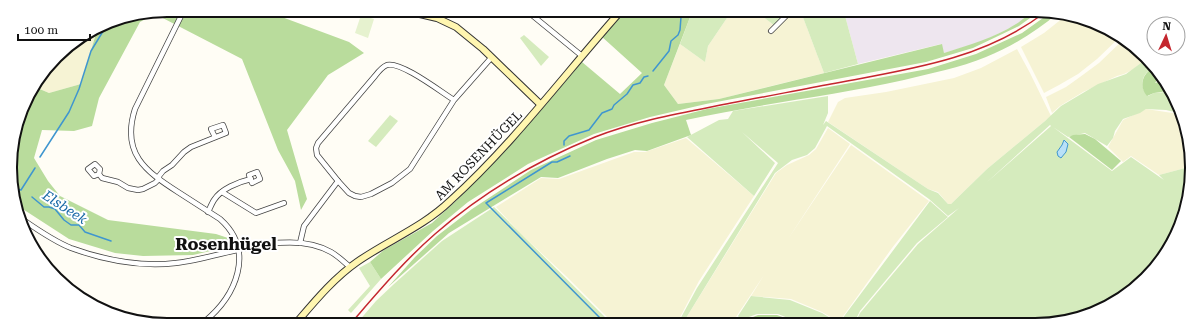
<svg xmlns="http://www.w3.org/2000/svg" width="1202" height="335" font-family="'Roboto Serif',serif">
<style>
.industrial{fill:#eee6ef}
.farmland{fill:#f6f3d4}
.green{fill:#d5ebbd;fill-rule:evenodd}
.forest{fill:#b9dc9c}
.pitch{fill:#e6f2cf}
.water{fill:#b9e0f7;stroke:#3f96cf}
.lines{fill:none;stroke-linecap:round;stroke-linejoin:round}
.stream{stroke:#3f96cf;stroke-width:1.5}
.street-casing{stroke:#444;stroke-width:6}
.secondary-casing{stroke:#333;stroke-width:8}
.street{stroke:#fff;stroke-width:4.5}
.secondary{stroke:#fff6b0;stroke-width:6}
.rail{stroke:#c4262e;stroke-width:1.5}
.labels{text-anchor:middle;stroke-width:4;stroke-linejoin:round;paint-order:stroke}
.street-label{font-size:13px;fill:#111;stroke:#fff}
.water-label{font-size:14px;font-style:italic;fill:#1768a6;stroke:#fff}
.district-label{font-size:17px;font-weight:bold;fill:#111;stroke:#fff}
.rim{fill:none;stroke:#111;stroke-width:2}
</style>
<rect width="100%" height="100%" fill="#fffdf5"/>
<!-- industrial -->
<path class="industrial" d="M844,12l188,1 -16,12 -35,17 -37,11 -3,-9 -83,20z"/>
<!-- farmland -->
<g class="farmland">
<path d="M731,12h26l18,14 17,-14h9l23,61 -105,26 -41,5 -14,-19 16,-41 25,18 3,-16z"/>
<path d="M1068,14l53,22 -24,23 -19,15 -19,11 -15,8 -23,-46 23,-14z"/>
<path d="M98,27l-17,57 -32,9 -14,-6 28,-38z"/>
<path d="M1124,39l21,21 -13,10 -8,4 -7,2 -34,16 -23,14 -8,7 -6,-16 20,-10 14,-10 19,-14z"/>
<path d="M1017,49l13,24 21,43 -64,53 -36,35h-3l-10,-12 -10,-3 -100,-67 10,-20 7,-4 41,-6 68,-14 27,-10z"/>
<path d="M1146,109l33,5 10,23v30l-30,8 -28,-19 -8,6 -15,-15 15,-27z"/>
<path d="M828,128l22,16 -62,95 63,-94 78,56 -37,47 -53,74 -17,-10 -31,-13 -40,-3 13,-21 -32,48h-49l93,-150 11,-8 22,-10 7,-6z"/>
<path d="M686,138l68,58 -55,85 -22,42h-64l-46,-46 -47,-44 -24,-26 45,-29 18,1 75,-27h11z"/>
</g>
<!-- green -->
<g class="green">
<path d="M692,12h39l-23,34 -3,16 -25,-18z"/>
<path d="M757,12h35l-17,14z"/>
<path d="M801,12h43l14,52 -34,9z"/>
<path d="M524,35l25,22 -8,9 -21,-28z"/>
<path d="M1145,60l2,2 -3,6h9c-12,6 -14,19 -5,28l6,-3 13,-1 -2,-4 2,-3 12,28 -13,-3 -20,-1 -6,4 -17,6 -8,12 -2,7 -6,8 -22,-13 -17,4 -15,-10 59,44 19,-14 33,23 -5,-5 30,-8v31l-13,39 -30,42 -42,30 -49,15 -200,-1 5,-10 58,-69 41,-36 -11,8 -19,-17 -102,-73 -12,22 -8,7 -15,5 -17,13 -92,150h-5l19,-35 81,-125 -36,-31 33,31 -21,33 -67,-59 32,-17 9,-1 5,-8 95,-15v17l-5,12 3,-4 102,68 10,4 10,11h3l36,-35 58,-48 16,-15 37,-22 28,-10zM1050,125l1,1 -65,57z"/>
<path d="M390,115l8,6 -22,26 -8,-6z"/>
<path d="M930,201l18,16 -31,26 -57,68 -6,12h-54l-22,-9h-21l-16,6 -3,-4 13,-20 39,4 32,13 17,10z"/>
<path d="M494,207l117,116 -253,-1 18,-21 18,-17 48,-43z"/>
<path d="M370,262l11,17 -30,34 -3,-3 22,-24 -11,-18z"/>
</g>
<!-- forest -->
<g class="forest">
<path d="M168,10h95l86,32 15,11 -36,22 -41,55 20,69 -6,11 -6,-29 -17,-31 -36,-91 -87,-45 -15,8 -41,76 -7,28 -18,5 -32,-1 -8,28 14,23 12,15 48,24 108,14 15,5 1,7 -39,9 -50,1 -28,-3 -46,-14 -54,-35 -5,-47 16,-59 9,-11 14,6 32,-9 17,-57 9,-5z"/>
<path d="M625,12h67l-28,73 14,19 41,-5 223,-55 2,9c25,-8 50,-15 72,-29 7,-4 12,-11 21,-11l-18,13 -46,22 -47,14 -220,42 -56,13 -56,17 -66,30 -60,38 -35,29 -52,48 -11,-17 14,-12 48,-27 26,-24 62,-65 62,-72 38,32 22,-21 -41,-37z"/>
<path d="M1050,13h8c-21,18 -47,34 -72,44 -26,11 -55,16 -82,23 -72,16 -146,24 -218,40l5,15 -44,16 -12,-1 -28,9 -49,19 -17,-1 -92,56 -61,54 27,-30 22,-21 35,-27 59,-39 65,-30 56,-17 55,-14 221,-40 48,-15 46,-21z"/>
<path d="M1148,62l13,13 -6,8 10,-3 2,5 -2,3 3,3 -14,2 -7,3c-8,-10 -5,-22 6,-28h-9z"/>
<path d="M1085,134l10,5 26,22 -9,9 -43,-33 4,-2z"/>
<path d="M758,315h19l22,8h-61z"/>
</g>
<!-- pitch -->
<path class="pitch" d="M361,15l13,4 -6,19 -13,-5z"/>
<!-- water -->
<path class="water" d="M1064,140l4,4 -2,8 -5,6 -3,-2 -1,-4 5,-7z"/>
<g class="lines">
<!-- stream -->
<g class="stream">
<path d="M107,23l1,-1"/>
<path d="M653,71l16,-20 2,-10 7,-6 2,-5 1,-13 3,-5"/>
<path d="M564,145v-4l5,-5 20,-6 13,-17 10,-4 2,-4 13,-11 6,-9 7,-2 4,-6 4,-1"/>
<path d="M570,156l-13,6h-5l-66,41 119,120"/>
<path d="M40,157l29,-45 10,-23 12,-38 14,-23"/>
<path d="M13,188l8,2 14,-22"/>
<path d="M32,197l12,10h5l6,2 9,11 7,5h8l6,7 26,9"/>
</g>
<!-- street casing -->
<g class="street-casing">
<g id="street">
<path d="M184,10l-49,99c-14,44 10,62 43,83 14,9 28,18 42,27 36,32 16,77 -16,103"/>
<path d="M527,11l55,45"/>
<path d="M771,31l19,-19"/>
<path d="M454,100c-13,-8 -53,-39 -67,-35 -5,2 -9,7 -12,11l-57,67 -2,5 1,7 21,26 11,12 6,3 6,1 10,-3 21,-11 18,-14 44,-69 37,-42"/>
<path d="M257,172l3,7 -8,4 -3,-8z"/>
<path d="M99,174l-5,2 -6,-7 7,-5 5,5 -1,5 3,4 16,4 10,6 10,2 5,-1 12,-6 4,-4v-3l4,-5 9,-6 12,-13 7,-5 35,-14 -3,-8 -12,4 4,8"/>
<path d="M222,192l34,21 28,-10"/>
<path d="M208,212c2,-4 4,-9 6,-12 7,-11 24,-18 37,-21"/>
<path d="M19,217c16,11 34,24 52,31 33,12 71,19 105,15 46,-5 112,-36 155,-11 7,4 13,10 19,15"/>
<path d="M300,243l4,-17 34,-45"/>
</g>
</g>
<!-- secondary casing -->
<g class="secondary-casing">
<g id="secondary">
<path d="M407,11l30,7 19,9 27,22 57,55"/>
<path d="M297,322c18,-21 37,-44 60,-60 30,-21 66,-35 93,-61 63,-57 114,-126 170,-189"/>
</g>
</g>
<!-- street -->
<use href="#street" class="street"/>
<!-- secondary -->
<use href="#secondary" class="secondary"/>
<!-- rail -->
<path class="rail" d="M352,322c26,-30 52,-61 83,-88 47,-41 101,-73 160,-97 43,-17 91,-25 136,-34 34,-6 67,-13 100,-19 74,-14 152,-24 213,-71"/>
</g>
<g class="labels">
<!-- street labels -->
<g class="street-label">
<text transform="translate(478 155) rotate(-46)" y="5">AM ROSENHÜGEL</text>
</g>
<!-- water labels -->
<g class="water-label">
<text transform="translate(65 207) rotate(33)" y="5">Elsbeek</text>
</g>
<!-- district labels -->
<g class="district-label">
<text x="226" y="250">Rosenhügel</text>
</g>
</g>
<!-- crop -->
<path d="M0 0H1202V335H0ZM167 17H1035A150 150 0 0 1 1185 167V168A150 150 0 0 1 1035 318H167A150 150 0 0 1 17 168V167A150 150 0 0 1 167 17Z" fill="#fff" fill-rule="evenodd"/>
<path class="rim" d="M167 17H1035A150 150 0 0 1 1185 167V168A150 150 0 0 1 1035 318H167A150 150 0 0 1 17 168V167A150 150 0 0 1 167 17Z"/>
<!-- north arrow -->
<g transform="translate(1166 36) rotate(4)"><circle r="19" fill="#ffffff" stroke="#a0a0a0"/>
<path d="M0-3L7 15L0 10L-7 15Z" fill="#c4262e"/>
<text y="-6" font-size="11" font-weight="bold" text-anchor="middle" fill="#111111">N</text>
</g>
<!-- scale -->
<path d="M18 34v6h72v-6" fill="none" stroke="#111111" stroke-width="2"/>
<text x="24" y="34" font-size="12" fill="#111111" stroke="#ffffff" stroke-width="3" paint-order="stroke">100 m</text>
</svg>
